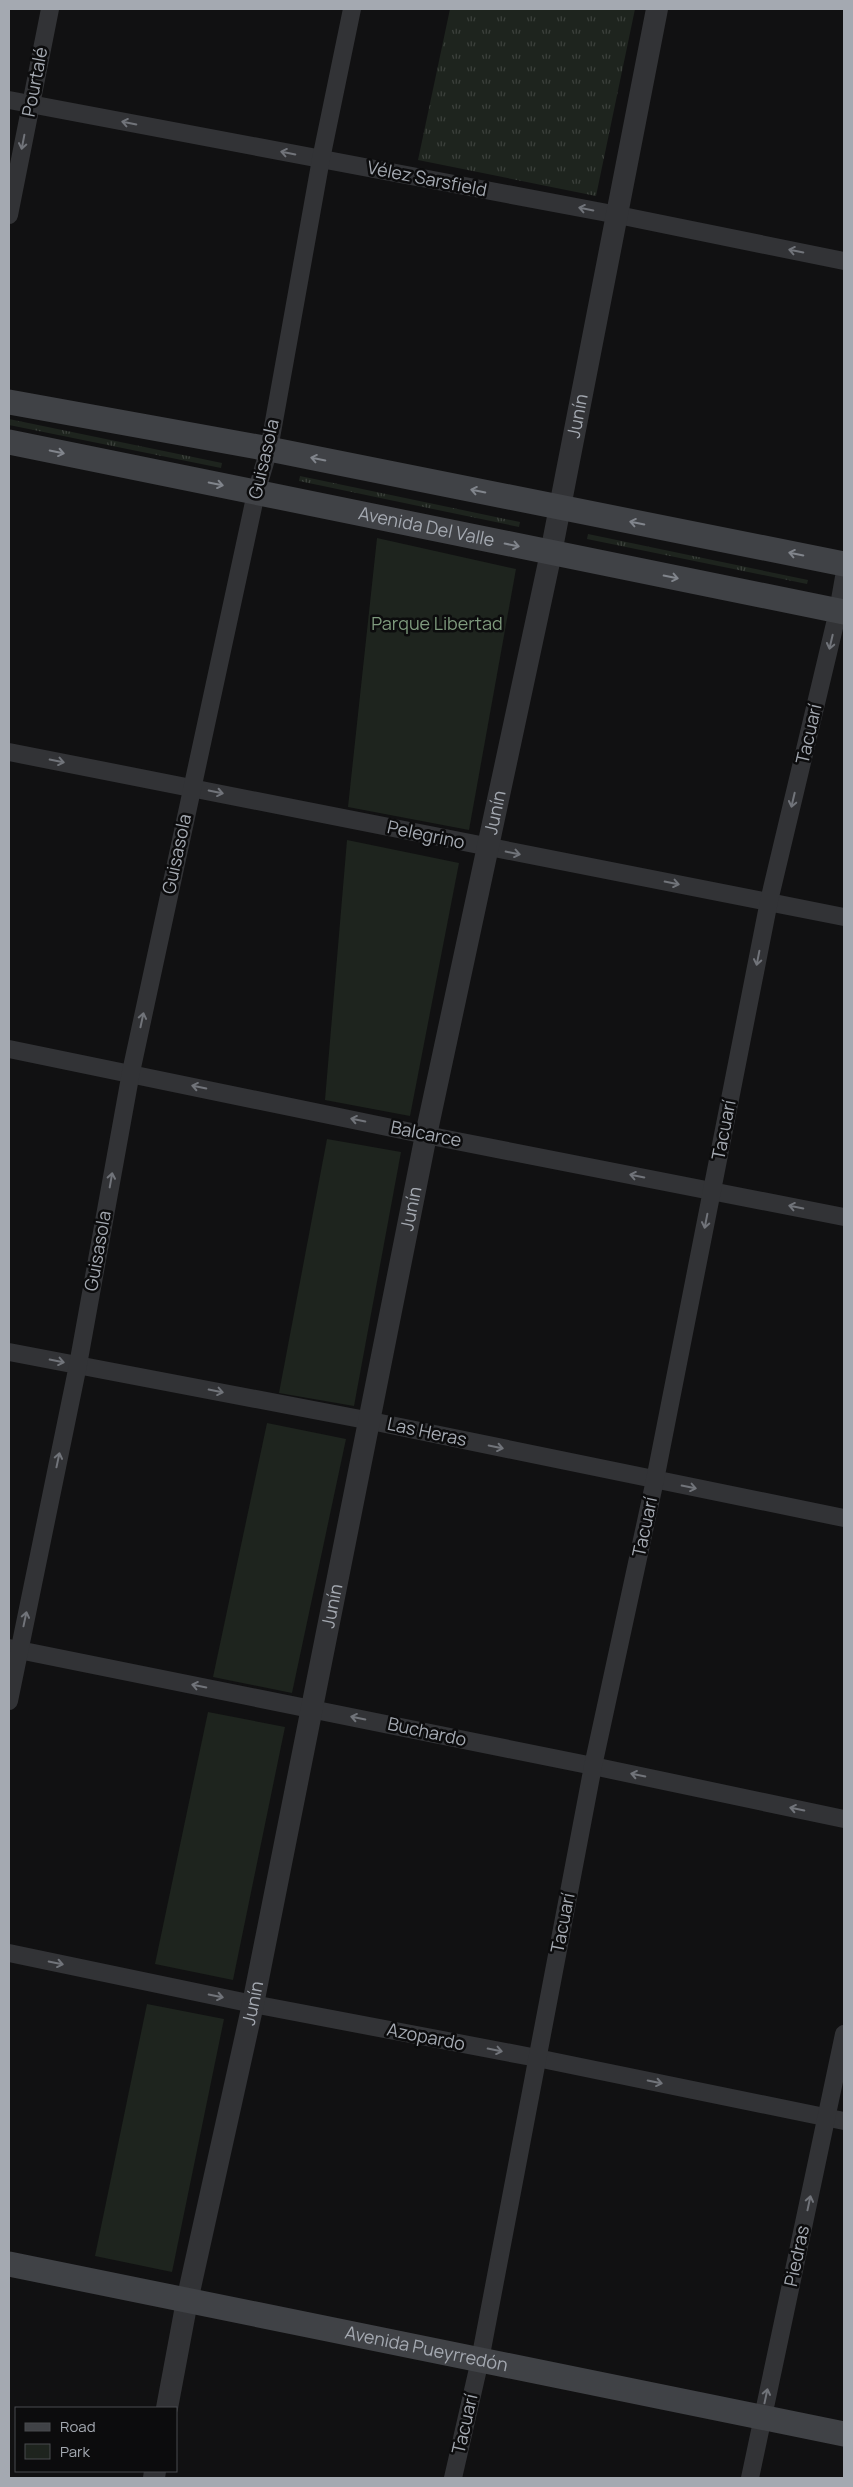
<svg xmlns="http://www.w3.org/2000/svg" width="853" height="2487" font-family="Manrope,sans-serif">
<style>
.grass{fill:url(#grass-tufts)}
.green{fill:#1e241e}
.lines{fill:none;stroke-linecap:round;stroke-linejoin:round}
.minor{stroke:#323336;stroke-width:18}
.tertiary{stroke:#323336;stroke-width:22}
.secondary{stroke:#404246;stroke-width:25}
.oneway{stroke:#71747a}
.oneway2{stroke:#81858c}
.labels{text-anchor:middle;stroke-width:5;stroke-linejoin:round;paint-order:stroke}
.street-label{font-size:18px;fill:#a4a9b1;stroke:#0c0c0d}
.park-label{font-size:18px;fill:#7e9a7d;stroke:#0c0c0d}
</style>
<defs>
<pattern id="grass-tufts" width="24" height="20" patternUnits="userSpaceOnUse" patternTransform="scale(1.25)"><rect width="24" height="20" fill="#1e241e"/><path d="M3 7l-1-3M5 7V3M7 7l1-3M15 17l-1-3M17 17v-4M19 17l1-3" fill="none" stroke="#3c413c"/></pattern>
</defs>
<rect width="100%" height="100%" fill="#111112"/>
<!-- grass -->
<g class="grass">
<path d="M450,9h185l-39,187 -178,-36z"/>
<path d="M9,419l213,44 -1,5 -212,-43z"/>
<path d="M300,476l220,46 -1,5 -220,-46z"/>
<path d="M588,534l220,46 -1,4 -220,-45z"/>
</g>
<!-- green -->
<g class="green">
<path d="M377,538l139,31 -47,261 -121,-23z"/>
<path d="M347,840l112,23 -49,253 -85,-16z"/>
<path d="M327,1139l74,13 -47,254 -75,-13z"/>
<path d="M267,1423l79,16 -54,254 -79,-16z"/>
<path d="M208,1712l77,15 -52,253 -78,-16z"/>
<path d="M147,2004l77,15 -52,253 -77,-16z"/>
</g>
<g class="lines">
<!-- minor -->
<g class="minor">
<path d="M9,100l609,115 226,46"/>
<path d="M9,215l41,-206"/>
<path d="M9,752l835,165"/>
<path d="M9,1049l417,86 418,82"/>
<path d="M9,1352l362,69 473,97"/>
<path d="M9,1648l584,118 251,53"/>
<path d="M9,1701l69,-336 53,-293 125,-579 13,-44 52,-290 31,-150"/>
<path d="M9,1953l244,51 284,54 307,63"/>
<path d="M453,2478l27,-118 113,-594 62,-286 114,-579 69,-290 6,-34"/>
<path d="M750,2478l94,-444"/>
</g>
<!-- tertiary -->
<g class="tertiary">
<path id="s1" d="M167,2408l20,-107 66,-297 173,-869 125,-582 106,-544"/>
<path d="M154,2478l1,-7"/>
</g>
<!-- secondary -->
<g class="secondary">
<path d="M9,402l260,47 575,115"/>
<path id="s2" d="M9,442l835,170"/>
<path id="s3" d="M9,2264l835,170"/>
</g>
</g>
<!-- one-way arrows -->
<defs><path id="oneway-shaft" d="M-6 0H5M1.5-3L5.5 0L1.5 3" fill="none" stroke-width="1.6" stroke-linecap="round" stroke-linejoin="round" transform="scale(1.25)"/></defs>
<g class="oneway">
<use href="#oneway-shaft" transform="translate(129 123) rotate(-169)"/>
<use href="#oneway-shaft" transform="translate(23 142) rotate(101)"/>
<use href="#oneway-shaft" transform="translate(288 153) rotate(-169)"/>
<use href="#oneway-shaft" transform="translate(586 209) rotate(-169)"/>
<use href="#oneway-shaft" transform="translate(796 251) rotate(-169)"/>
<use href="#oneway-shaft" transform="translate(831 642) rotate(103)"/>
<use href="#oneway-shaft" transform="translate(57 761) rotate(11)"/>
<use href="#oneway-shaft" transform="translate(216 792) rotate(12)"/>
<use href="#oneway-shaft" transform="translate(793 800) rotate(103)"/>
<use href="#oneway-shaft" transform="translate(513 853) rotate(11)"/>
<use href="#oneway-shaft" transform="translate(672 883) rotate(11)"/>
<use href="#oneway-shaft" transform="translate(758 958) rotate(101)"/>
<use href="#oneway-shaft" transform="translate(142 1020) rotate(-78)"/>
<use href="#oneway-shaft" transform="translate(199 1087) rotate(-168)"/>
<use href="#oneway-shaft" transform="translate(358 1120) rotate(-168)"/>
<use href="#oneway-shaft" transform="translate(637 1176) rotate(-169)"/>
<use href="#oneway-shaft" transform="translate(111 1180) rotate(-80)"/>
<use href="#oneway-shaft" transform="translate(796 1207) rotate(-169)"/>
<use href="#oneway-shaft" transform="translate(706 1221) rotate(101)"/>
<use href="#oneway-shaft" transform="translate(57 1361) rotate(11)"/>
<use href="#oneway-shaft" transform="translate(216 1391) rotate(11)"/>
<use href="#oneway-shaft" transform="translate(496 1447) rotate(12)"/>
<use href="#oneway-shaft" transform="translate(58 1460) rotate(-78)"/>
<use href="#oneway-shaft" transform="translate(689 1487) rotate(11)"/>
<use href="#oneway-shaft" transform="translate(25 1619) rotate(-78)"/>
<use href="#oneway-shaft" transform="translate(199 1686) rotate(-169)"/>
<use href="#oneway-shaft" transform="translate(358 1718) rotate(-168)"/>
<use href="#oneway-shaft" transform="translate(638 1775) rotate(-168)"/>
<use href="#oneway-shaft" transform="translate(797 1809) rotate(-168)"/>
<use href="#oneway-shaft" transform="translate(56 1963) rotate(12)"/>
<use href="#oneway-shaft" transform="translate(216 1996) rotate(12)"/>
<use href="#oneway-shaft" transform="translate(495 2050) rotate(11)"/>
<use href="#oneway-shaft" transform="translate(655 2082) rotate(12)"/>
<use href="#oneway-shaft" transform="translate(809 2203) rotate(-78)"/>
<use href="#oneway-shaft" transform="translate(766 2396) rotate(-78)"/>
</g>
<g class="oneway2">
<use href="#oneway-shaft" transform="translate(57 452) rotate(12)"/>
<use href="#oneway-shaft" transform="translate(318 459) rotate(-169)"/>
<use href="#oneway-shaft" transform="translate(216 484) rotate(12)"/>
<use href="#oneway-shaft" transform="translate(478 491) rotate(-169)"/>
<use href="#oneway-shaft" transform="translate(637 523) rotate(-169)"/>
<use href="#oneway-shaft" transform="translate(512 545) rotate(11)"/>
<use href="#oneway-shaft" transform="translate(796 554) rotate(-169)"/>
<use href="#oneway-shaft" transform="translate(671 577) rotate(11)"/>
</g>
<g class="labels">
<!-- street labels -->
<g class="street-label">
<text transform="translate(35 82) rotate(-79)" y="6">Pourtalé</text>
<text transform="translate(427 179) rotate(11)" y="6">Vélez Sarsfield</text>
<text dy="6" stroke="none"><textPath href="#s1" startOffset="2034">Junín</textPath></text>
<text transform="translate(264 459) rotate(-77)" y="6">Guisasola</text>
<text dy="6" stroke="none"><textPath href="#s2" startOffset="426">Avenida Del Valle</textPath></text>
<text transform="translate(809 734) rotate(-77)" y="6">Tacuarí</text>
<text dy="6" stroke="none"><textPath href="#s1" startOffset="1629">Junín</textPath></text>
<text transform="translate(426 835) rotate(12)" y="6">Pelegrino</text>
<text transform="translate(177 854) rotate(-78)" y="6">Guisasola</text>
<text transform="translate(724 1130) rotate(-79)" y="6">Tacuarí</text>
<text transform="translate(426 1134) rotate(11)" y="6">Balcarce</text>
<text dy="6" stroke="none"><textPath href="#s1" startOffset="1224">Junín</textPath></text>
<text transform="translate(98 1251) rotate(-80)" y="6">Guisasola</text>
<text transform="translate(427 1432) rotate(12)" y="6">Las Heras</text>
<text transform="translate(645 1527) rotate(-78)" y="6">Tacuarí</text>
<text dy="6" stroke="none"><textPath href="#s1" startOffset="819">Junín</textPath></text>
<text transform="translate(427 1732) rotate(12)" y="6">Buchardo</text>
<text transform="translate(563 1923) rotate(-79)" y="6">Tacuarí</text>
<text dy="6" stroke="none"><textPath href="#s1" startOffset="414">Junín</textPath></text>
<text transform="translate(426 2037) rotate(11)" y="6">Azopardo</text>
<text transform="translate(797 2256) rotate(-78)" y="6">Piedras</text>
<text dy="6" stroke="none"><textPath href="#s3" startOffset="426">Avenida Pueyrredón</textPath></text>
<text transform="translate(465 2424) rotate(-77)" y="6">Tacuarí</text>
</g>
<!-- park labels -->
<g class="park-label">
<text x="437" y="630">Parque Libertad</text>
</g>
</g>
<!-- border -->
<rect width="853" height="2487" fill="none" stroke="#a4a9b1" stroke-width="20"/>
<!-- legend -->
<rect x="15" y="2407" width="162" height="65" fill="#0c0c0d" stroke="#494b4f"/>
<rect x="25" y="2423" width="25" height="8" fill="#404246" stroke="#494b4f"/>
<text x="60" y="2432" font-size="15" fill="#a4a9b1">Road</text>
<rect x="25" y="2444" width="25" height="15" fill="#1e241e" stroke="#494b4f"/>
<text x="60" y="2457" font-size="15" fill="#a4a9b1">Park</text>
</svg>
